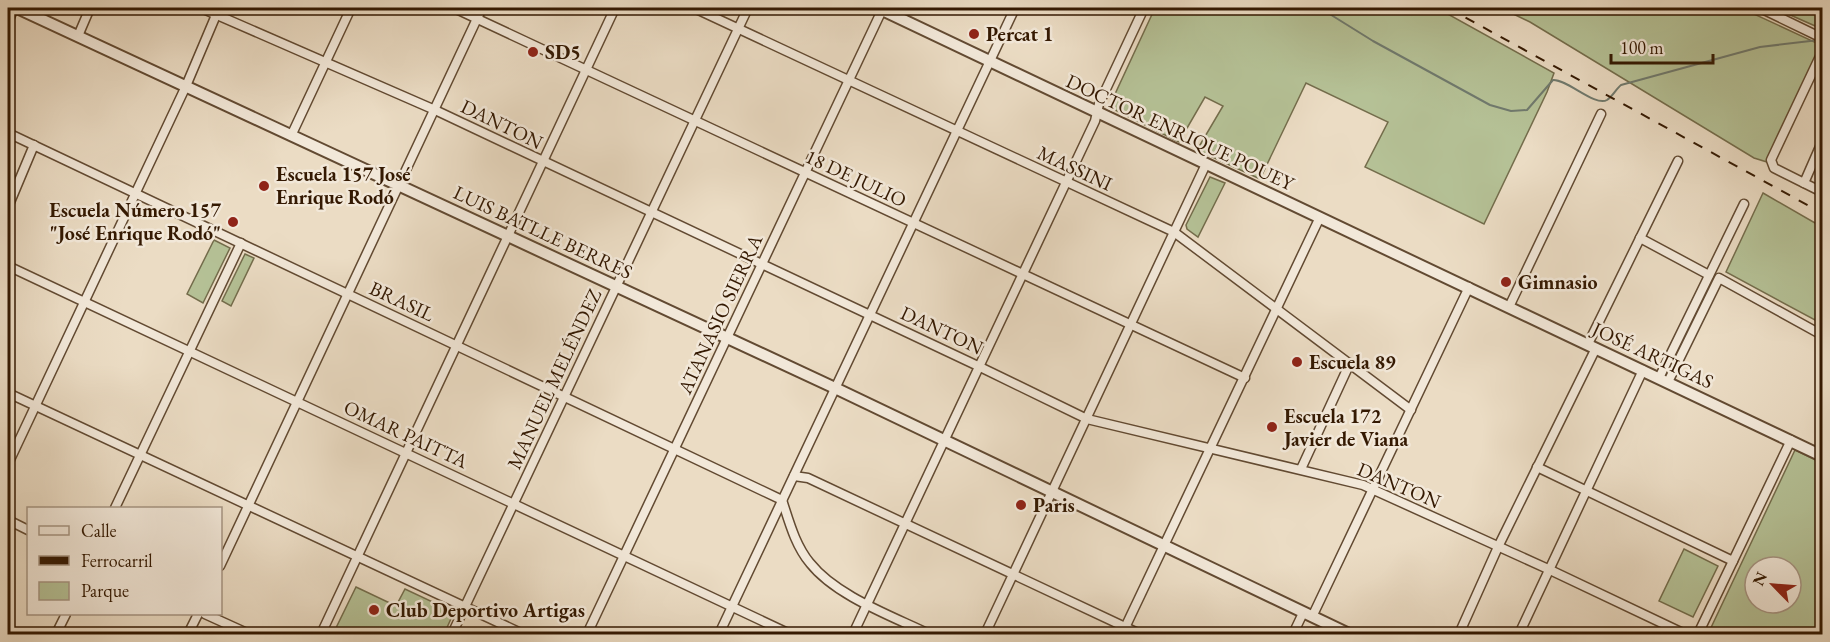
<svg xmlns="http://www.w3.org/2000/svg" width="1830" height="642" font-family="'EB Garamond',serif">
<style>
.green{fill:#b5c196;stroke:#746d4c;stroke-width:1.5;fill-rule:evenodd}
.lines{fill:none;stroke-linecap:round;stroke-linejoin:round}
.stream{stroke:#707a6e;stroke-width:2}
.minor-casing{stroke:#624a32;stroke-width:11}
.tertiary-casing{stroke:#624a32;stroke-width:14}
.minor{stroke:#f2e8d9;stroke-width:8}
.tertiary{stroke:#f2e8d9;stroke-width:10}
.rail{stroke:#341902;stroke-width:2;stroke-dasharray:10 10;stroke-linecap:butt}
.poi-dot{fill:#8f2418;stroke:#f2e8d9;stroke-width:2}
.labels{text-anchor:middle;stroke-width:5;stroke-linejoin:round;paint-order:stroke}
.poi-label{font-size:20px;font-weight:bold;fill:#341902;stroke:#f2e8d9;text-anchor:start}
.street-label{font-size:20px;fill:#341902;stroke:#f2e8d9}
</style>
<rect width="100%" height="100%" fill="#ebdcc4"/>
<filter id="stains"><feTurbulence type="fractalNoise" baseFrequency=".00333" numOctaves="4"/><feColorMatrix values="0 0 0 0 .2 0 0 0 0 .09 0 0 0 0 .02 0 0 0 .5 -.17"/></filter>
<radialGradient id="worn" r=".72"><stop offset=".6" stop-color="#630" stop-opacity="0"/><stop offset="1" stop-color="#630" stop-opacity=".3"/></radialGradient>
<!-- green -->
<g class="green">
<path d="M1155,8h282l117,65 -7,19 -63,132 -119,-57 23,-45 -82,-39 -46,96 -63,-29 26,-44 -18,-9 -26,45 -70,-35z"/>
<path d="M1501,8h240l80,37 -54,117 -13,-4 -224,-136z"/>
<path d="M1780,8h42v21l-43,-19z"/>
<path d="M1210,177l15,6 -27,54 -11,-8 -1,-4z"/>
<path d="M1763,193l59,34v78l-7,15 -89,-48z"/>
<path d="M214,240l16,8 -27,55 -16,-9z"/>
<path d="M245,254l9,4 -23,48 -9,-5z"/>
<path d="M1795,450l27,13v171h-114zM1755,567h36v36h-36z"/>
<path d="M1684,549l34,17 -25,51 -34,-16z"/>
<path d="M356,587l40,19 9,-17 49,23 -10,22h-33l-7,-3 -2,3h-69z"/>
</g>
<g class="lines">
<!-- stream -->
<path class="stream" d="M1320,8l53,33 117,64 21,6 16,-1 26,-30c14,-1 42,27 54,20 6,-4 9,-11 14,-15l139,-38 59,-7"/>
<!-- minor casing -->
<g class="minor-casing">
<g id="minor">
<path d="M201,8l234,102 543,256 109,53 276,66 185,84 137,65"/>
<path d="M454,8l791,370"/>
<path d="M694,8l480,224 237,178"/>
<path d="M1760,8l62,30"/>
<path d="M8,22l6,-14"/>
<path d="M78,36l12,-28"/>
<path d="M1822,52l-51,108 3,8 48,24"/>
<path d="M8,133l774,367c7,21 13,45 28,63 26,33 82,53 119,71"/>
<path d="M291,136l60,-128"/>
<path d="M1804,183l18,-41"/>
<path d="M8,207l26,-62"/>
<path d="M1640,238l69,37"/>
<path d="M8,266l782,368"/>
<path d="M1509,307l92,-193"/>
<path d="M1588,344l90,-183"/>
<path d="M1659,378l85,-174"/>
<path d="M1668,382l51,-104 103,57"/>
<path d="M8,393l515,241"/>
<path d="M8,464l178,-378 33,-78"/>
<path d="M1537,467l196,94"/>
<path d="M1301,469l49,-106"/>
<path d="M794,476l14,2 332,156"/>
<path d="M115,508l126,-265"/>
<path d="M8,520l20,10"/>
<path d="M220,566l262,-558"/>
<path d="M205,614l44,20"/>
<path d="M1312,617l157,-330"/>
<path d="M56,634l10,-20"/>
<path d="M188,634l10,-20"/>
<path d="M321,634l294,-626"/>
<path d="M452,634l296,-626"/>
<path d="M587,634l296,-626"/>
<path d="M719,634l296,-626"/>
<path d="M853,634l242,-513 4,-17 45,-96"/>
<path d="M985,634l221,-470"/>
<path d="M1122,634l198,-417"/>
<path d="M1293,634l10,-21"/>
<path d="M1459,634l39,-87 98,-199"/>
<path d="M1519,634l124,-264"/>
<path d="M1698,634l93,-194"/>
</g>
</g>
<!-- tertiary casing -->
<g class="tertiary-casing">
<g id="tertiary">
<path d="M17,8l818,380 514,246"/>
<path d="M878,8l944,448"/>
</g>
</g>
<!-- minor -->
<use href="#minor" class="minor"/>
<!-- tertiary -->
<use href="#tertiary" class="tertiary"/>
<!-- rail -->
<path class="rail" d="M1448,8l374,205"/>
</g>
<!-- markers -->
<g class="poi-dot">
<circle cx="974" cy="34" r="6"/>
<circle cx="533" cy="52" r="6"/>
<circle cx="264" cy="186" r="6"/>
<circle cx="233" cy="222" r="6"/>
<circle cx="1506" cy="282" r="6"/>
<circle cx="1297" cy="362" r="6"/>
<circle cx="1272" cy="427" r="6"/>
<circle cx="1021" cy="505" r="6"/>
<circle cx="374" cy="610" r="6"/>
</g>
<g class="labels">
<!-- poi labels -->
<g class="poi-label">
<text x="986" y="41">Percat 1</text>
<text x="545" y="59">SD5</text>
<text x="276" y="181">Escuela 157 José<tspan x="276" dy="23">Enrique Rodó</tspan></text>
<text x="221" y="217" text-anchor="end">Escuela Número 157<tspan x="221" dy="23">"José Enrique Rodó"</tspan></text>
<text x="1518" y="289">Gimnasio</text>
<text x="1309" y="369">Escuela 89</text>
<text x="1284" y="423">Escuela 172<tspan x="1284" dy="23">Javier de Viana</tspan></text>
<text x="1033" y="512">Paris</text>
<text x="386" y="617">Club Deportivo Artigas</text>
</g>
<!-- street labels -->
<g class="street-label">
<text transform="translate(502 124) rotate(26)" y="7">DANTON</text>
<text transform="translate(1180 132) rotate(25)" y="7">DOCTOR ENRIQUE POUEY</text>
<text transform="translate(1075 168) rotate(25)" y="7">MASSINI</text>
<text transform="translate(856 178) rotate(25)" y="7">18 DE JULIO</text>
<text transform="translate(543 232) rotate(25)" y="7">LUIS BATLLE BERRES</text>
<text transform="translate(402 301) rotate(25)" y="7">BRASIL</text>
<text transform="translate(720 314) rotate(-65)" y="7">ATANASIO SIERRA</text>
<text transform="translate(942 330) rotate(25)" y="7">DANTON</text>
<text transform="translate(1653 355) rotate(25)" y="7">JOSÉ ARTIGAS</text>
<text transform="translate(554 379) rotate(-65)" y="7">MANUEL MELÉNDEZ</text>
<text transform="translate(406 434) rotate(25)" y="7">OMAR PAITTA</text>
<text transform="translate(1399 485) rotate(23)" y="7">DANTON</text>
</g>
</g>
<!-- margin -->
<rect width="1830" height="642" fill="none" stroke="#ebdcc4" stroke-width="30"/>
<rect x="9" y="9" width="1812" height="624" fill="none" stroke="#341902" stroke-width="3"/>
<rect x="15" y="15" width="1800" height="612" fill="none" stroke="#341902" stroke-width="1.5"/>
<!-- legend -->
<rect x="27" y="507" width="195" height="108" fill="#f2e8d9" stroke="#a69583" stroke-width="1.5"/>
<rect x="39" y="526" width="30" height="9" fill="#f2e8d9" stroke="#a69583" stroke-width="1.5"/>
<text x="81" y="537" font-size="18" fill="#341902">Calle</text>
<rect x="39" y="556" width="30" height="9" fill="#341902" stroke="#a69583" stroke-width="1.5"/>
<text x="81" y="567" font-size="18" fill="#341902">Ferrocarril</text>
<rect x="39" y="582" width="30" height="18" fill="#b5c196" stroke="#a69583" stroke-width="1.5"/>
<text x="81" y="597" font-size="18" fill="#341902">Parque</text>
<!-- north arrow -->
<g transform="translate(1773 585) rotate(295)"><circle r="28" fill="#f2e8d9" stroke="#a69583" stroke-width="1.5"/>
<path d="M0-4.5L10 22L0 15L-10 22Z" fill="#8f2418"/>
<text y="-9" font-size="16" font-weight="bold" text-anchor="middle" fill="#341902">N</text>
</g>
<!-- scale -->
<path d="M1611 54v9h102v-9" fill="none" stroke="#341902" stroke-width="3"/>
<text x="1620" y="54" font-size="18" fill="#341902" stroke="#f2e8d9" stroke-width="4.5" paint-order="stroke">100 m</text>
<rect width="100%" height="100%" filter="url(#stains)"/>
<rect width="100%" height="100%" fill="url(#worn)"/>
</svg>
